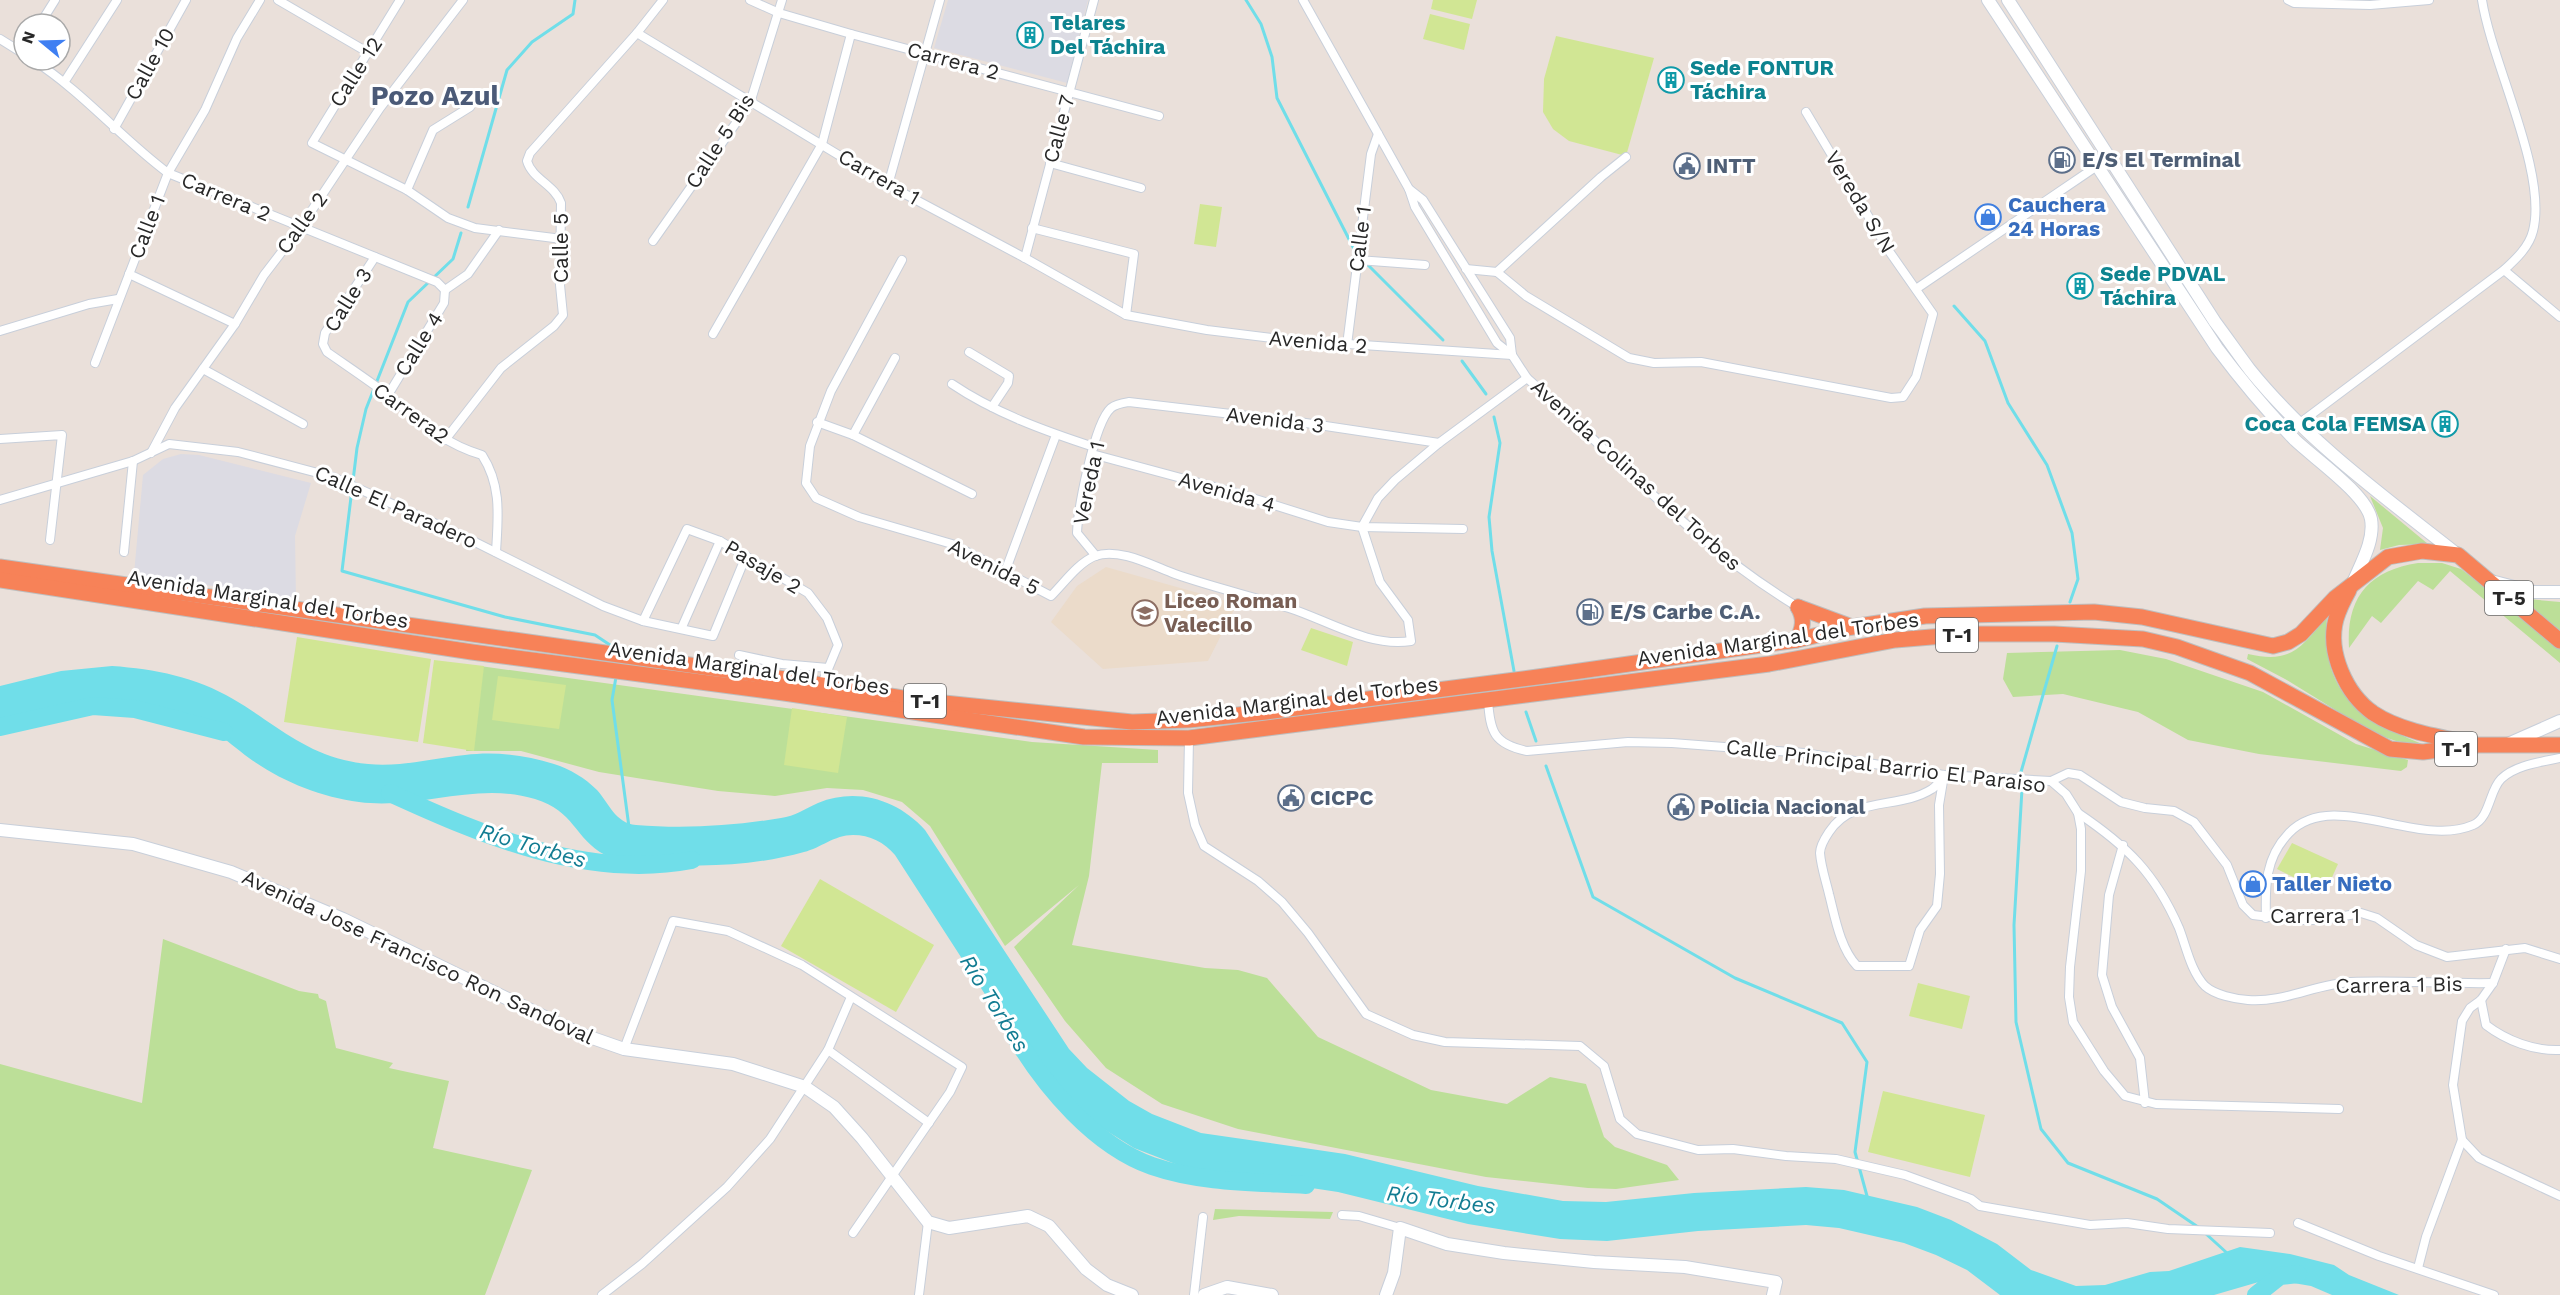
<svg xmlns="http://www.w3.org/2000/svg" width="2560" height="1295" font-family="'Work Sans',sans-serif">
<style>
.industrial{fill:#dcdbe3}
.education{fill:#ebdbca}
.green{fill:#bcdf98}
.pitch{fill:#d1e694}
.water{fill:#70dee9}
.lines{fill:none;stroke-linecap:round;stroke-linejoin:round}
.stream{stroke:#70dee9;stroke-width:3}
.river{stroke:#70dee9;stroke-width:18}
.street-casing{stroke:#c8cfda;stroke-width:10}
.secondary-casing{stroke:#c8cfda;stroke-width:14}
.highway-casing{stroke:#bebebe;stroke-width:17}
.street{stroke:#fff;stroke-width:8}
.secondary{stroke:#fff;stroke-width:12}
.highway{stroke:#f78258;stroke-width:15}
.labels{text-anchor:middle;stroke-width:6;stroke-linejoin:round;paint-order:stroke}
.shield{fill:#fff;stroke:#686868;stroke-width:1.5}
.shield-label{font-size:20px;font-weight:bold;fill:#282828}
.culture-label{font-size:21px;font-weight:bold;fill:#0d838f;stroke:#fff;text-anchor:start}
.street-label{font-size:21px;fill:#282828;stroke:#fff}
.service-label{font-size:21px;font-weight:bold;fill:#4e5e75;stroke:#fff;text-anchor:start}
.shop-label{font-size:21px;font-weight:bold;fill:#366cbe;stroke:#fff;text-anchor:start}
.education-label{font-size:21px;font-weight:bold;fill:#785e54;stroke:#fff;text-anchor:start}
.water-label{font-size:22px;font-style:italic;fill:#127c92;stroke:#fff}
.district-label{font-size:27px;font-weight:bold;fill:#4b5a77;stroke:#fff}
</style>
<rect width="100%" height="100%" fill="#eae0da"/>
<!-- industrial -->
<g class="industrial">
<path d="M948,0h140l-21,83 -133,-35z"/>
<path d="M181,454l18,1 112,28 -16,53 1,63 -162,-25 9,-99 20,-16z"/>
</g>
<!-- education -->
<path class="education" d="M1106,567l131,37 -29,57 -105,8 -52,-47 26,-36z"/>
<!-- green -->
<g class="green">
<path d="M2370,496l58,48 -29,1 -19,5 3,-22z"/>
<path d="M2418,563h24l19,6 99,77v17l-110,-92 -17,19 -15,-9 -37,42 -9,-7 -23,32c-3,-50 19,-77 69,-85z"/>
<path d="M2516,598l44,4v32z"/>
<path d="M2327,617c-7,80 37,104 103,130l-34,-6 -23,-8 -88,-54 -38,-20 1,-5c44,10 52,-6 79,-37z"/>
<path d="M2120,650l46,9 97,33 93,52 52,16 -1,7 -6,4 -142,-17 -71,-14 -50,-28 -75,-18 -50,3 -10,-18 4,-26z"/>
<path d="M480,666l552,76 126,8v13h-56l-13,113 -17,69 133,23 33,2 29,8 51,59 113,53 76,14 43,-27 36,7 18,53 11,10 52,18 12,15 -63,9 -28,-1 -102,-11 -248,-48 -76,-25 -56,-36 -41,-47 -51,-74 65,-62 -74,61 -75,-120 -28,-24 -39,-12 -36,-2 -52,8 -57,-5 -119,-19 -78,-21h-55z"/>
<path d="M163,939l136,52 19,3 1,4 7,3 10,47 57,15 -4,5 60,13 -16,67 99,22 -47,125h-485v-231l142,39z"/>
<path d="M1215,1209l118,3 -3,7 -91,-3 -26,4z"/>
</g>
<!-- pitch -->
<g class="pitch">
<path d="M1433,0h44l-5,19 -41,-10z"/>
<path d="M1430,14l40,10 -6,26 -41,-11z"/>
<path d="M1556,36l98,22 -28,98 -57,-15 -16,-12 -10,-17 1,-33z"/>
<path d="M1200,204l22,3 -6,40 -22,-3z"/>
<path d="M1311,628l42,14 -6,24 -46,-16z"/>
<path d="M297,637l134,22 -13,83 -134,-20z"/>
<path d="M434,660l50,6 -10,85 -51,-8z"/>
<path d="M498,676l68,9 -7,44 -67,-9z"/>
<path d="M792,708l55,9 -9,56 -54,-8z"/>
<path d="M2292,843l46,21 -13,29 -48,-24z"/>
<path d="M820,879l114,66 -38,67 -115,-66z"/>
<path d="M1918,983l52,13 -8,33 -53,-13z"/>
<path d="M1883,1091l102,24 -15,62 -102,-25z"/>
</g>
<!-- water -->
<path class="water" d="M112,666c43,3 84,11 121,33 38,22 67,50 111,61 44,11 77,0 121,-5 30,-4 60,0 89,9 16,5 31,14 43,26 12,13 18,33 39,35 48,4 97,1 145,-7 14,-2 24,-9 37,-15 39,-16 80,-3 107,27l144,219 18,19 42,33 23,13 49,19 144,21 133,32 85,15 43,1 88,-9 112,-6 38,3 73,17 34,13 46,24 34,26 45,16 29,-1 45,-13 19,-1 71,-24 50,7 44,11 15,10 50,20h-67l-21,-9 -42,-7 -55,16h-214l-33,-25 -31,-15 -32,-12 -65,-15 -33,-3 -108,6 -91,10 -47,-2 -92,-15 -130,-32 -147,-22 -57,-22 -51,-32 -22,-20 -40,-46 -126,-195c-11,-13 -25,-20 -42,-20 -19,0 -32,13 -49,17 -39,11 -84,15 -124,13 -24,-1 -53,2 -75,-10 -31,-17 -30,-44 -70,-56 -59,-18 -116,11 -176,3 -39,-5 -78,-21 -110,-44 -12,-9 -22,-18 -35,-26 -73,-42 -137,-24 -214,-6v-40l61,-15z"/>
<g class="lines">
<!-- stream -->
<g class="stream">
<path d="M1246,0l15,24 11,33 5,41 77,151"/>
<path d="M468,207l39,-137 25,-28 41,-28 2,-14"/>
<path d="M461,233l-8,26 -45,43 -42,107 -9,39 -15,123 163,46 90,18 18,12"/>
<path d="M1367,264l76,76"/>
<path d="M1954,306l31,35 23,62 39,62 25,68 6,46 -8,23"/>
<path d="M1462,361l24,33"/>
<path d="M1494,417l6,26 -11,74 3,34 22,120"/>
<path d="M616,677l-4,23 17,127"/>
<path d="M1526,712l10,29"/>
<path d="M1546,766l47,131 142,81 107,45 25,39 -12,90 12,44"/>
<path d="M2021,772l36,-126"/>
<path d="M2022,789l-8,136 2,97 25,107 27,34 89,36 41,28"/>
<path d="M2205,1233l22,20"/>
<path d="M2256,1279l8,7"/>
</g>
<!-- river -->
<g class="river">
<path d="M0,727l93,-21 42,3 89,23"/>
<path d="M390,793c94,43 197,87 302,67"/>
<path d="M1015,1036c30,51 80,110 137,130 49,17 103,16 154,19"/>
<path d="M2256,1295l24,-19 18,-2"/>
</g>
<!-- street casing -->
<g class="street-casing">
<g id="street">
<path d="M278,0l91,53"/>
<path d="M400,0l-88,143 95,47 41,28 27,10 87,11"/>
<path d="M750,0l29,13 72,21 308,82"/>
<path d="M1303,0l106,189 6,18 82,136 15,12 15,23c89,79 169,168 271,229"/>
<path d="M2288,0l6,3 76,2 59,-5"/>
<path d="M40,24l15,-24"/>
<path d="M637,33l251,152 137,73 101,57 81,15 81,10 224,15"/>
<path d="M0,39l24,15"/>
<path d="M33,60c50,32 88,78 135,113l269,109 8,8"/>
<path d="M65,81l52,-81"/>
<path d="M114,129l72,-129"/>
<path d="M1050,163l91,25"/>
<path d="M888,185l52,-185"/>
<path d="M1409,189l14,11 87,138 2,17"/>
<path d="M407,190l26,-60 37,-23"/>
<path d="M1032,228l102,26 -8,61"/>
<path d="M653,241l97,-138 32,-103"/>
<path d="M375,257l-50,76 -2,11 4,8c20,14 41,28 61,43 30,25 56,49 94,60 20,31 16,62 14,97"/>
<path d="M1025,258l69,-258"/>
<path d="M902,260l-71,131 -21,55 -4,37 10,15 43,19 93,27 99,52c13,-13 27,-33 44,-40 24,-9 58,10 80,18 37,13 76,22 114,34 38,12 81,40 122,33l-3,-21 -28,-38 -18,-55 16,-29 17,-18 44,-37 88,-65"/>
<path d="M1358,260l67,5"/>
<path d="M1466,269l31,3"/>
<path d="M2504,270l56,47"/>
<path d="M1497,272l29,24 103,62 25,5 47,-1 190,36 12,-1 13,-20 17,-63 -44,-63 -83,-139"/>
<path d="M1497,272l104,-95 25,-20"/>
<path d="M129,274l106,50"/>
<path d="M1916,289l181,-123"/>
<path d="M445,290l23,-16 31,-44"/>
<path d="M0,331l89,-27 29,-5"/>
<path d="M713,334l109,-190 29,-110"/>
<path d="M1347,345l24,-191 7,-20"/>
<path d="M969,352l40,24 -1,7 -16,24"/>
<path d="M95,363l73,-190 37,-63 32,-72 23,-38"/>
<path d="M203,369l100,55"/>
<path d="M952,384c43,29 93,47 142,63"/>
<path d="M388,395l56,-92 1,-13"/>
<path d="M817,422l36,13 119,59"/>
<path d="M2300,423l204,-153c12,-11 25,-23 29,-39 15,-58 -41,-167 -51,-231"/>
<path d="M853,435l42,-77"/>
<path d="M0,439l62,-4 -12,105"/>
<path d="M445,440l56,-72 53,-42 9,-11 -3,-30 1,-82c-6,-18 -29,-24 -34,-42l3,-8 107,-120 26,-33"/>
<path d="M151,453l24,-45 60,-84 29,-49 36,-47 80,-120 83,-108"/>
<path d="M1092,454l141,38 95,30 34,5 101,2"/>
<path d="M0,500l133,-39 36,-17 69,8 95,25 134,61 136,68 40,15 70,15 33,-80"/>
<path d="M124,552l9,-91"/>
<path d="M1096,556l-19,-23c1,-24 17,-110 34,-125 5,-4 12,-5 18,-6l170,20 140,21"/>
<path d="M1005,572l51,-137"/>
<path d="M643,621l44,-92 33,12 88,52 19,25 11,27 -17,41"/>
<path d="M682,627l38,-86"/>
<path d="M739,655l43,9 46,4"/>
<path d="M1488,700c2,32 6,44 39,51l101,-9 44,1 132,10 140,22 107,6 15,13 12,19 3,16v42l-11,96 -1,30 4,25 31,49 21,25 31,8 183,5"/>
<path d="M1189,738l-1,55 7,32 9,21 54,35 24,21 26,31 58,81 47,21 32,7 135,4 24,20 16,53 17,15 61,16 35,-1 53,7 50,3 69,16 66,24 9,7 110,19 37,-2 41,6 102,4"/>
<path d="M1944,775l-5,30 1,69 -3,32 -17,24 -11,36h-52c-17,-18 -22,-49 -28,-72 -3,-13 -8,-27 -9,-41 0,-7 5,-15 9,-21 24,-37 70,-22 103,-43 5,-3 9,-10 12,-14z"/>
<path d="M2051,781l17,-8 12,2 41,27 24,6 29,3 20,11 33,43 16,40 10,10 41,5h28l39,-7 16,5 39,27 31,12 78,-9 35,11"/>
<path d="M2078,813c49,33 77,60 101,115 7,18 12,44 26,58 10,9 30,13 43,14 35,3 68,-16 103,-18 47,-2 95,2 142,1"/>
<path d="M2123,845l-14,50 -7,80 10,32 28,51 5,45"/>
<path d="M2266,918c-1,-32 -1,-60 23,-85 44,-46 129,16 184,-8 17,-7 16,-34 28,-46 14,-14 40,-17 59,-21"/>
<path d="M2481,1000l5,25c21,16 48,26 74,25"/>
<path d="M624,1049l49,-128 55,10 74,34 160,102 -12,25 -97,141"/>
<path d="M828,1050l101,73"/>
<path d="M2462,1140l17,18 81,38"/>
<path d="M1342,1215l17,1 41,12"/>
<path d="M2298,1223l81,33 115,39"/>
<path d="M2418,1268l8,-31 36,-97 -9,-55 9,-64 8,-13 11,-8 12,-17 13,-34"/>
<path d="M602,1295l40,-31 85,-77 43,-48 58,-89 23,-53"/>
<path d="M919,1295l9,-73"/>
<path d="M1194,1295l9,-78"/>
</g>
</g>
<!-- secondary casing -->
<g class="secondary-casing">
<g id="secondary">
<path d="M1988,0l229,348c24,32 50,63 78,92 20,19 71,54 76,79 4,22 -11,46 -19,66"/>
<path d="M2008,0l207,322c12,16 23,32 35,48 58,72 136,128 208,185"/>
<path d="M2491,581l42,11h27"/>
<path d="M2508,744l52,-23"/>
<path d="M0,830l133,14 98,28 112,47 235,114 46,16 109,15 72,23 29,20 28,31 66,84 21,6 79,-12 21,10 37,43 21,16 25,10"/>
<path d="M1204,1295l23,-8 45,8"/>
<path d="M1386,1295l8,-22 6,-45 47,16 57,9 90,9 91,5 91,15 -3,13"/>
</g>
</g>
<!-- highway casing -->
<g class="highway-casing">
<g id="highway">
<path d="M0,567l760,108 155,25 217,22 57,-2 77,-8 279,-36 252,-36 55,-13 73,-11 169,-4 48,5 131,29 15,-4 13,-8 34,-36 53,-41 34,-6 36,4 102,86"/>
<path d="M0,580l472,72 312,41 300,44 105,1 580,-74 126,-24 73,-6h86l89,5 34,8 73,26 140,76 33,3 55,-7h82"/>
<path d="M2349,590c-5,9 -10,19 -13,29 -9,33 10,75 37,94 27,18 66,24 97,30"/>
<path d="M1798,607l54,20"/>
<path d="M1797,640c6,-12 8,-21 1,-33"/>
</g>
</g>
<!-- street -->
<use href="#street" class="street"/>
<!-- secondary -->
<use href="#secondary" class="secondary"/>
<!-- highway -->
<use href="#highway" class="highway"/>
</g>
<!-- icons -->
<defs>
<g id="building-ring" transform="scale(1.35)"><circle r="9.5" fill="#fff" stroke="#0f9aa8" stroke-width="1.5"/><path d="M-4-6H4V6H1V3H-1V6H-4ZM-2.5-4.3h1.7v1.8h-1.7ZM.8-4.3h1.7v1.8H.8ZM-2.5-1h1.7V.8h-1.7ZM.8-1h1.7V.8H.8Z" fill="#0f9aa8"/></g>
<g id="fuel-ring" transform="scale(1.35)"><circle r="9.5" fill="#fff" stroke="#5c6f8a" stroke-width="1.5"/><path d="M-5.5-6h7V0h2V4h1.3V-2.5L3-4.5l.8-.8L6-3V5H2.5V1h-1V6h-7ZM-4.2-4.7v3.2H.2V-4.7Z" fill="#5c6f8a"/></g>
<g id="civic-ring" transform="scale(1.35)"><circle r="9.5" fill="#fff" stroke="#5c6f8a" stroke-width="1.5"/><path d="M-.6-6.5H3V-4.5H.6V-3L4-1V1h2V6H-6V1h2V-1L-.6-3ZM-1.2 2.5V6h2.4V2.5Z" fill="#5c6f8a"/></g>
<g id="shop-ring" transform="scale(1.35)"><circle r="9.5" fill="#fff" stroke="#3f7fe0" stroke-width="1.5"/><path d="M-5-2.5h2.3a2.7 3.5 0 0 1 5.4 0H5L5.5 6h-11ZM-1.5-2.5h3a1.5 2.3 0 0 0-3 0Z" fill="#3f7fe0"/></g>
<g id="school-ring" transform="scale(1.35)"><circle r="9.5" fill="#fff" stroke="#8d6e63" stroke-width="1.5"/><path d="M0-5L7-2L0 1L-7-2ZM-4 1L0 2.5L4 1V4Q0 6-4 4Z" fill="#8d6e63"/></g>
</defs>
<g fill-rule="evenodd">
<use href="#building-ring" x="1030" y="35"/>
<use href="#building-ring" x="1671" y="80"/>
<use href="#fuel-ring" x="2062" y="160"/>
<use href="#civic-ring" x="1687" y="166"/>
<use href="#shop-ring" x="1988" y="217"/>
<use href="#building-ring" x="2080" y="286"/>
<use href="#building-ring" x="2445" y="424"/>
<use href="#fuel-ring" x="1590" y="612"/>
<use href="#school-ring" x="1145" y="613"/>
<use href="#civic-ring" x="1291" y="798"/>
<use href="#civic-ring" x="1681" y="807"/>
<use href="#shop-ring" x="2253" y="884"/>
</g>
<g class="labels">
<!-- shield labels -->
<g class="shield">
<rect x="2485" y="581" width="48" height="34" rx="4.5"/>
<rect x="1936" y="618" width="42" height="34" rx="4.5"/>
<rect x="904" y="684" width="42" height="34" rx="4.5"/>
<rect x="2435" y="732" width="42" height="34" rx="4.5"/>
</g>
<g class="shield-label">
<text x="2509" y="605">T-5</text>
<text x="1957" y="642">T-1</text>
<text x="925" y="708">T-1</text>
<text x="2456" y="756">T-1</text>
</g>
<!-- culture labels -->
<g class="culture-label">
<text x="1050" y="30">Telares<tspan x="1050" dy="24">Del Táchira</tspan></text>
<text x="1690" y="75">Sede FONTUR<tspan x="1690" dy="24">Táchira</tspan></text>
<text x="2100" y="281">Sede PDVAL<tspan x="2100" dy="24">Táchira</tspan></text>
<text x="2426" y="431" text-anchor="end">Coca Cola FEMSA</text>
</g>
<!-- street labels -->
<g class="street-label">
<text transform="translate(953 61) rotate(15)" y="7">Carrera 2</text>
<text transform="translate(150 64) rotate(-61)" y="7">Calle 10</text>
<text transform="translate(356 72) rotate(-57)" y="7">Calle 12</text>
<text transform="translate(1059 129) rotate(-75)" y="7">Calle 7</text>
<text transform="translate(720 141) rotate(-57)" y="7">Calle 5 Bis</text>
<text transform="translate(879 177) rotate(30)" y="7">Carrera 1</text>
<text transform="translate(226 197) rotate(23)" y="7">Carrera 2</text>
<text transform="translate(1860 202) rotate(59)" y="7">Vereda S/N</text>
<text transform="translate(302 223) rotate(-54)" y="7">Calle 2</text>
<text transform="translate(147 227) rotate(-69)" y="7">Calle 1</text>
<text transform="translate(1360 239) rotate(-83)" y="7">Calle 1</text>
<text transform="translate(561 248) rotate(-90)" y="7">Calle 5</text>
<text transform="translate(348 300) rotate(-58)" y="7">Calle 3</text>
<text transform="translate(1318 342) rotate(5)" y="7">Avenida 2</text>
<text transform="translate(419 344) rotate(-58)" y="7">Calle 4</text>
<text transform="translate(411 413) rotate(36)" y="7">Carrera2</text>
<text transform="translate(1275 420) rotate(7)" y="7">Avenida 3</text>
<text transform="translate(1636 475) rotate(42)" y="7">Avenida Colinas del Torbes</text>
<text transform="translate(1089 483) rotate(-78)" y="7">Vereda 1</text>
<text transform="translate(1227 492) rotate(16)" y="7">Avenida 4</text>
<text transform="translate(396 507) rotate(24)" y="7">Calle El Paradero</text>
<text transform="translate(763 567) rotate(31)" y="7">Pasaje 2</text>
<text transform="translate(994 567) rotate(27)" y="7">Avenida 5</text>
<text transform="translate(268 599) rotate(9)" y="7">Avenida Marginal del Torbes</text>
<text transform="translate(1778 639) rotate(-8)" y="7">Avenida Marginal del Torbes</text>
<text transform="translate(749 668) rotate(8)" y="7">Avenida Marginal del Torbes</text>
<text transform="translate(1297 701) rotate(-7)" y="7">Avenida Marginal del Torbes</text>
<text transform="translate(1886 766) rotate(7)" y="7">Calle Principal Barrio El Paraiso</text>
<text x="2315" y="923">Carrera 1</text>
<text transform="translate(418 957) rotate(25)" y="7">Avenida Jose Francisco Ron Sandoval</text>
<text transform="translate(2399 985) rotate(-1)" y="7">Carrera 1 Bis</text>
</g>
<!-- service labels -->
<g class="service-label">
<text x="2082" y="167">E/S El Terminal</text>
<text x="1706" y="173">INTT</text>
<text x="1610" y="619">E/S Carbe C.A.</text>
<text x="1310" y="805">CICPC</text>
<text x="1700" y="814">Policia Nacional</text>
</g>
<!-- shop labels -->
<g class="shop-label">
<text x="2008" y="212">Cauchera<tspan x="2008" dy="24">24 Horas</tspan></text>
<text x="2272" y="891">Taller Nieto</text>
</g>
<!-- education labels -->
<g class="education-label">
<text x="1164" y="608">Liceo Roman<tspan x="1164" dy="24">Valecillo</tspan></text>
</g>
<!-- water labels -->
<g class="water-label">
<text transform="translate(533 845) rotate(16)" y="8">Río Torbes</text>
<text transform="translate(995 1003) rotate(58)" y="8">Río Torbes</text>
<text transform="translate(1441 1199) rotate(7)" y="8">Río Torbes</text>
</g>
<!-- district labels -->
<g class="district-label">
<text x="435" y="105">Pozo Azul</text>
</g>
</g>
<!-- north arrow -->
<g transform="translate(42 42) rotate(289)"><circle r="28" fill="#ffffff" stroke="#a9a9a9" stroke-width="1.5"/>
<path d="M0-4.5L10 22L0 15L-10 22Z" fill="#3f7ff2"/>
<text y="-9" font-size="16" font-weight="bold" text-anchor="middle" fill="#282828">N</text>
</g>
</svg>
